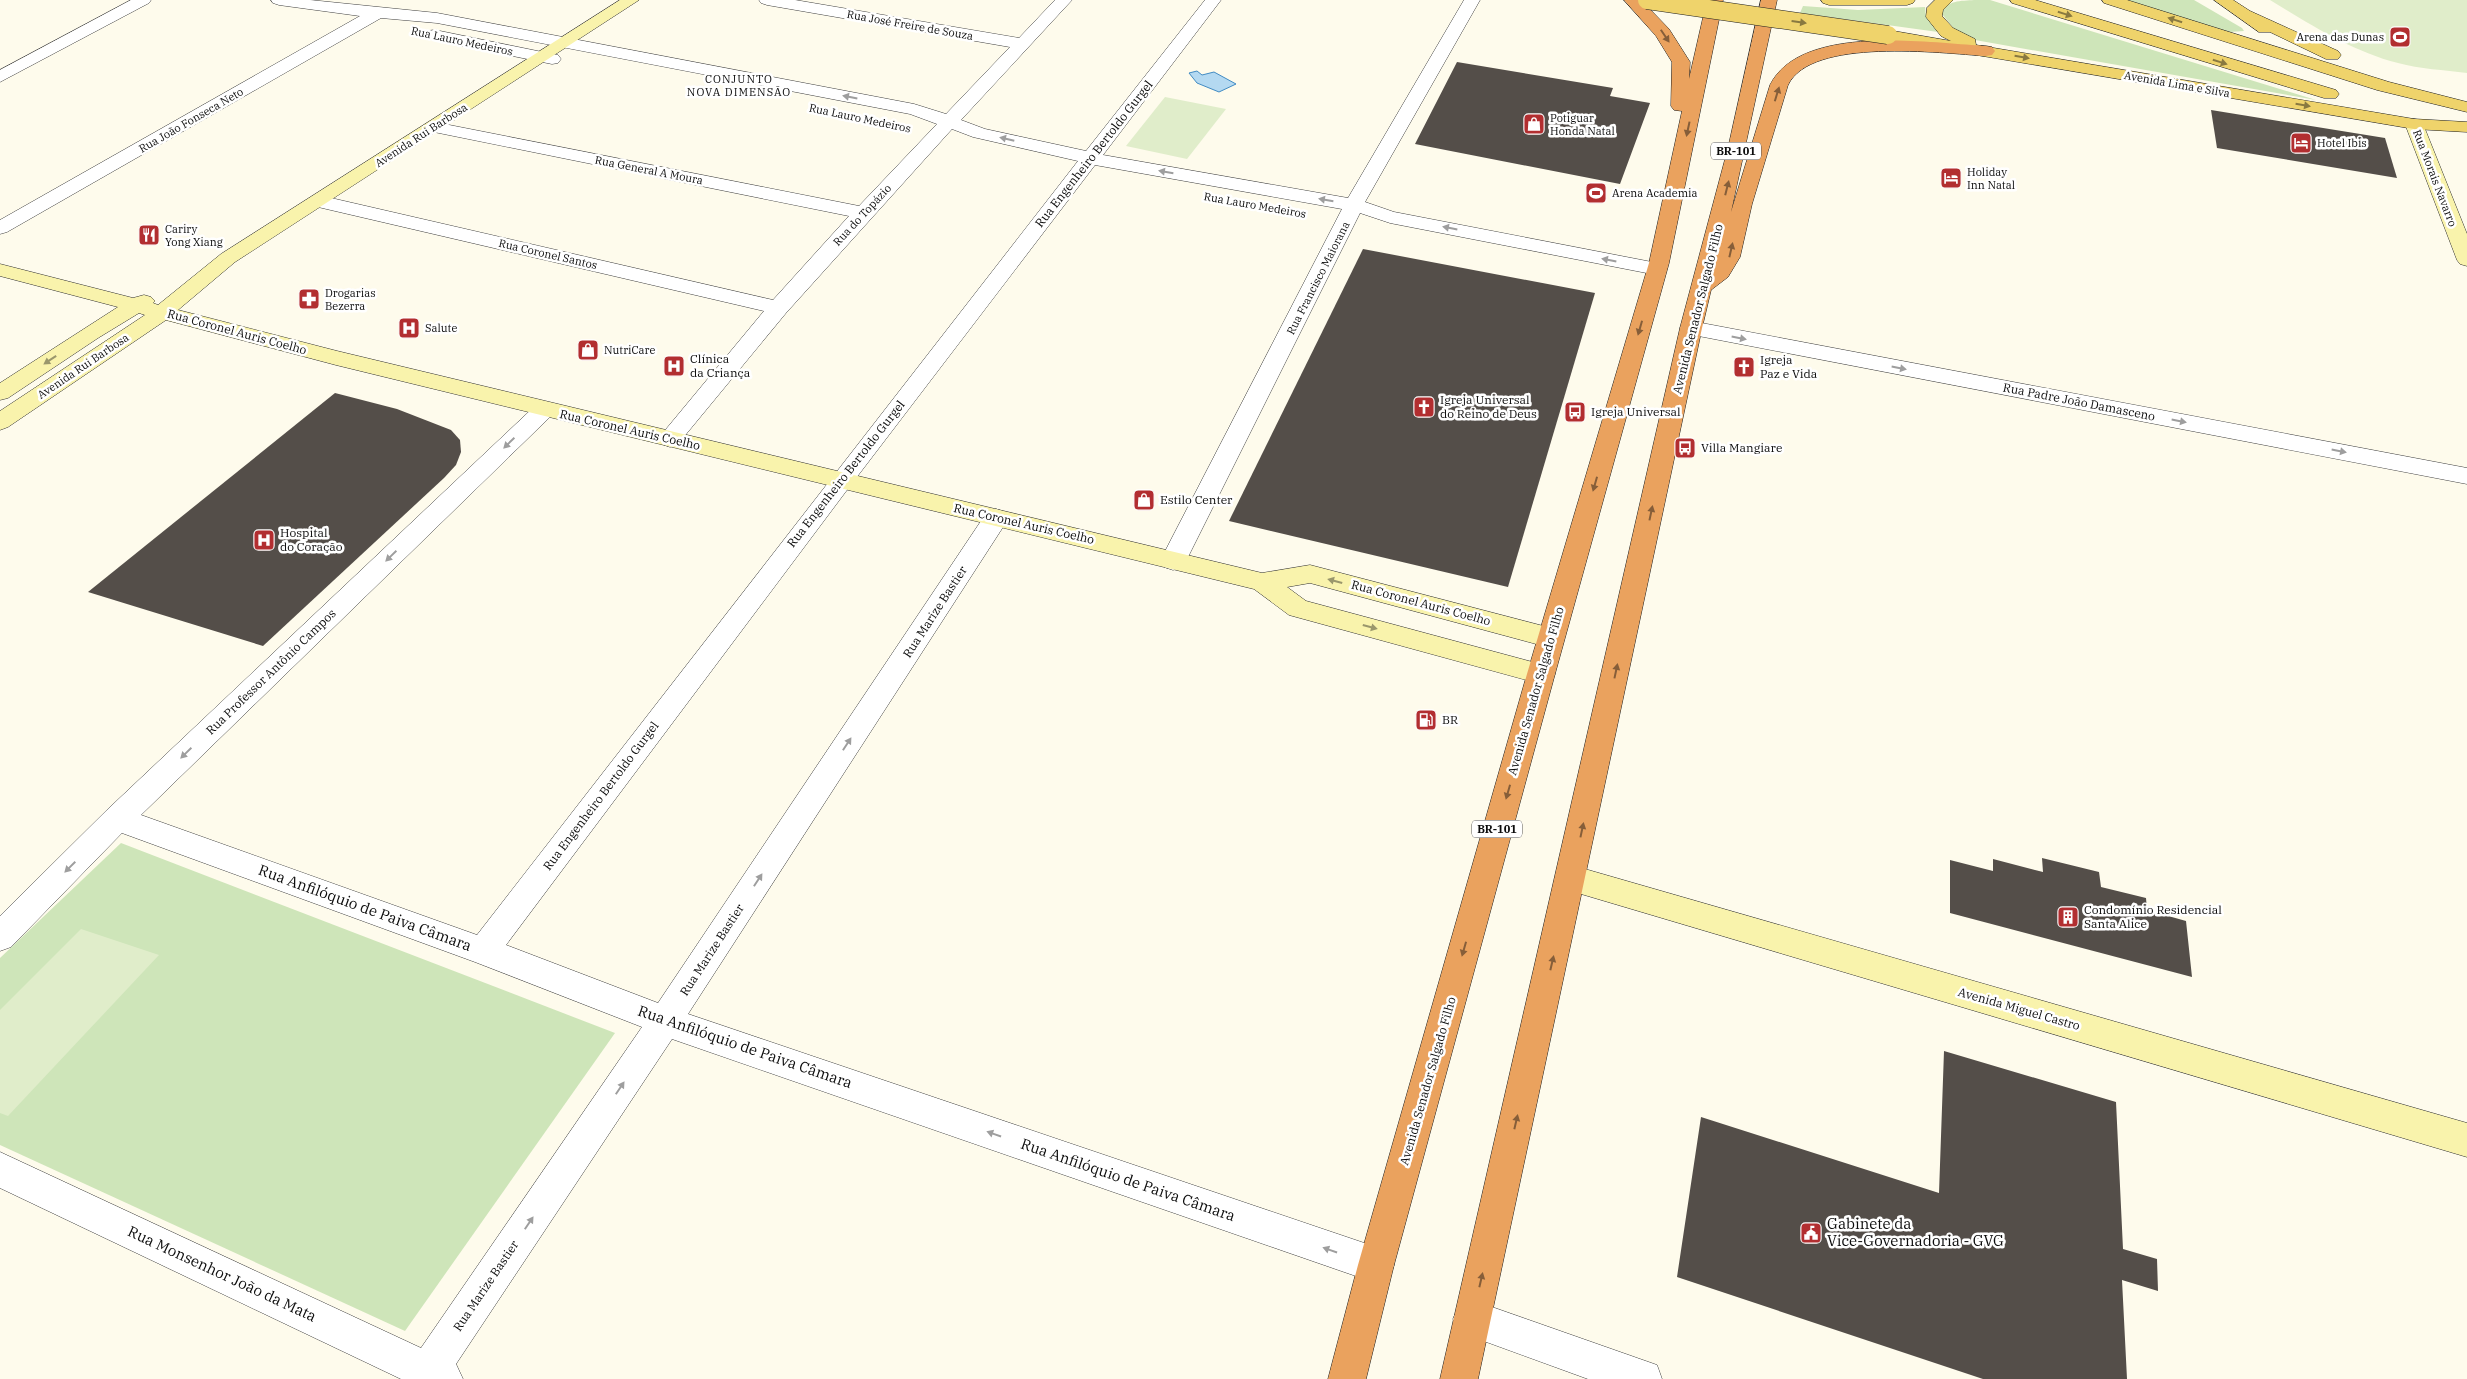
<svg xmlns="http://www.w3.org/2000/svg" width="2467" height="1379" font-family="'IBM Plex Serif',serif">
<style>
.green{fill:#cee5b9}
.pitch{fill:#e0edca}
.water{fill:#b4d9f1;stroke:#418bc3}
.building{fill:#544e49}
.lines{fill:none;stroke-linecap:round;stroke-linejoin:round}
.street-casing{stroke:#3f3f3f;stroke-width:1}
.secondary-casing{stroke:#2e2e2e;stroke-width:1}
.primary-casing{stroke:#1d1d1d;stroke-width:1}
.highway-casing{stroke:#1d1d1d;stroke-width:1}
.street{fill:#fff;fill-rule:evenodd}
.secondary{fill:#f9f3ac;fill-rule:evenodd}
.primary{fill:#efd36b;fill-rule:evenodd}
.highway{fill:#eaa25e;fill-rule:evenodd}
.primary-bridge-casing{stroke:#1d1d1d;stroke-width:19;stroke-linecap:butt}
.primary-bridge{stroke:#efd36b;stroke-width:18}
.oneway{fill:#897940}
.oneway2{fill:#865e39}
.oneway3{fill:#9e9e9e}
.oneway4{fill:#9a976c}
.labels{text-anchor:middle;stroke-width:5;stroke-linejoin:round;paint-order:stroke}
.far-street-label{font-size:11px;fill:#0c0c0c;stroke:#fff}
.far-poi-label{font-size:11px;fill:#0c0c0c;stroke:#fff;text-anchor:start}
.far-neighbourhood-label{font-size:11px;letter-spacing:1px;fill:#0c0c0c;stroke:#fff}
.shield{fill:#fff;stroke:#555;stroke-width:1}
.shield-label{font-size:11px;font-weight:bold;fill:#0c0c0c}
.street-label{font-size:12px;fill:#0c0c0c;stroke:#fff}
.poi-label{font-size:12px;fill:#0c0c0c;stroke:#fff;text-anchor:start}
.near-street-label{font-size:15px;fill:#0c0c0c;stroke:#fff}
.near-poi-label{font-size:15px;fill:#0c0c0c;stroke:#fff;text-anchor:start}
</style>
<rect width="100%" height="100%" fill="#fefbec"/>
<!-- green -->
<g class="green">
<path d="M1974,0h16l326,100 -341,-60 -20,-10 -13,-16c3,-14 20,-13 32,-14z"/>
<path d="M2125,0h69l48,28 2,3 -14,1z"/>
<path d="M1803,6l55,4 67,-3 1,10 12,15 -138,-19z"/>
<path d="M121,843l494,190 -210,298 -405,-186v-187z"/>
</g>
<!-- pitch -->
<g class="pitch">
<path d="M2270,0h197v73c-23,-3 -47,-4 -69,-10 -47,-12 -88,-39 -128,-63z"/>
<path d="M1165,97l61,12 -39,50 -61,-13z"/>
<path d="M81,929l78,26 -151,161 -8,-3v-103z"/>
</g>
<!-- water -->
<path class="water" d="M1197,71l5,4 12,-3 22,12 -17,8 -22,-9 -8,-10z"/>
<!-- building -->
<g class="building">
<path d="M1457,62l156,26 -3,8 40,7 -30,81 -205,-40z"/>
<path d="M2211,110l174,28 12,40 -180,-30z"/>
<path d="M1363,249l232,44 -87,294 -279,-66z"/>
<path d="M335,393l62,16 54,21 9,10 1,12 -5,13 -12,13 -181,168 -175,-54z"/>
<path d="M2042,858l57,14 2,15 45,11 1,12 39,11 6,56 -242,-64v-53l43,11v-12l50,13z"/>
<path d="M1944,1051l172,51 7,147 34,10 1,32 -36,-11 5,99h-144l-306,-102 24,-160 238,76z"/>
</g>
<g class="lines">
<!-- street casing -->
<g class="street-casing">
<g id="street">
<path d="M131,0h20l-2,3 -149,79v-12z"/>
<path d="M271,0h39l127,13 477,91 32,10 64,-67 -243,-42 -6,-2 -2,-3h36l224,38 36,-38h17l-111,120 24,9 101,22 119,-151h16l-118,155 245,43 116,-198h16l-115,202 29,10 263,51 7,2 3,4 -3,4 -7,2 -267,-52 -30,-10 -174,348 -4,6 -9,3 -9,-3 -4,-6 182,-352 -247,-44 -245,321 -344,459 152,58 329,-491 9,-3 9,3 3,6 -3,6 -317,490 688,233 13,5 5,13 -5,13 -13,5 -704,-244 -216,325 7,15h-62l-401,-191v-36l421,196 221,-321 -167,-65 -353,-129 -111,114 -11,4v-35l107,-106 429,-405 8,-2 8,2 3,5 -3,5 -411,400 336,120 601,-774 -105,-24 -21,-8 -166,184 -108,131 -8,3 -8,-3 -4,-5 4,-5 102,-123 -446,-104 -7,-2 -3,-4 3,-4 7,-2 455,105 76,-84 -415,-84 -6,-1 -3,-4 3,-4 6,-1 425,84 78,-82 -27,-10 -473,-91 -56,-5 -374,214 -7,2v-14l360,-204 -81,-11 -6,-2z"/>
<path d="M435,30l117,24 6,1 3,4 -3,4 -6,1 -123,-25 -2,-4 2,-4z"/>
<path d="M1691,321l776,147v16l-784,-151 -3,-5 3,-5z"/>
<path d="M1472,1300l185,65 5,14h-74l-129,-47 -6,-13 6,-13z"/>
</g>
</g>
<!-- secondary casing -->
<g class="secondary-casing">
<g id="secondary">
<path d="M620,0h19l-404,262 -57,48 159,41 925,222 48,-8 241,63 9,3 4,7 -4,7 -9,3 -241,-65 -23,4 19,14 245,66 4,7 -4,7 -10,3 -252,-69 -35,-26 -918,-224 -170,-45 -158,107 -8,3v-19l145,-96 -6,-2 -41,25 -90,60 -8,2v-17l118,-76 -118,-31v-12l133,34 11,-3 7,2 4,4 -2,2 5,2 63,-51z"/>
<path d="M2414,119l6,1 3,4 44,110v32l-7,-2 -3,-4 -52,-136 3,-4z"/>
<path d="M1571,865l896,258v34l-896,-266 -11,-4 -4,-9 4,-9z"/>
</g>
</g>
<!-- primary casing -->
<g class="primary-casing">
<g id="primary">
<path d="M1821,0h94l-2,3 -6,2h-78l-6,-2z"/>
<path d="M1935,0h18l-10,10 -1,6 11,12 22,11 1,6 438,74 53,3v10l-53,-3 -526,-89 -6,-1 -2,-4 2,-4 6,-1 63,11 -10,-5 -15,-19 1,-9z"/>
<path d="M2010,0h25l301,90 3,4 -3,4h-12l-312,-95z"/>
<path d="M2102,0h25l262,82 78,20v10l-90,-22 -273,-87z"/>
<path d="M2214,0h19l17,11 88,40 3,4 -3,4h-12l-56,-27h-11z"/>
</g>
</g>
<!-- highway casing -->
<g class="highway-casing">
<g id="highway">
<path d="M1624,0h17l28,29 21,33 -1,17 18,-79h16l-54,263 -114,411 -161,591 -28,114h-38l30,-114 169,-591 122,-411 33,-152 -8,-1 -3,-4 1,-44 -16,-26z"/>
<path d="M1761,0h16l-46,212 39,-127c31,-62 160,-42 216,-39l6,1 3,4 -3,4 -6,1c-45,-3 -175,-19 -198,29l-36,119 -12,53 -12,20 -17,13 -9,38 -224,1051h-38l240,-1051 48,-180z"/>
</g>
</g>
<!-- street -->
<use href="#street" class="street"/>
<!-- secondary -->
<use href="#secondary" class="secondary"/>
<!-- primary -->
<use href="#primary" class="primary"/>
<!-- highway -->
<use href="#highway" class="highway"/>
<!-- primary-bridge casing -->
<g class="primary-bridge-casing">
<path id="primary-bridge" d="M1647,0l241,35"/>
</g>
<!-- primary-bridge -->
<use href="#primary-bridge" class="primary-bridge"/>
</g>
<!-- one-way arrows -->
<defs><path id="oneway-solid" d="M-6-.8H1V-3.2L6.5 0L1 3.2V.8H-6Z" transform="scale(1.25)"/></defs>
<g class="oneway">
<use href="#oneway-solid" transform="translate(2065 14) rotate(17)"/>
<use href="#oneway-solid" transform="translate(2175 20) rotate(-162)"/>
<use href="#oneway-solid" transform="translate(1799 22) rotate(8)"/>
<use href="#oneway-solid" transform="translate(2022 57) rotate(10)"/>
<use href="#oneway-solid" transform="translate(2220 62) rotate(17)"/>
<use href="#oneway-solid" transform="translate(2303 105) rotate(10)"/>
</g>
<g class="oneway2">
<use href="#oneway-solid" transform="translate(1665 36) rotate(56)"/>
<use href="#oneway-solid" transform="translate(1777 94) rotate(-73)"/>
<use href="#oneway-solid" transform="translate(1688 129) rotate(102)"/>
<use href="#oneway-solid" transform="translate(1727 188) rotate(-76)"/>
<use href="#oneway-solid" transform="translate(1731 250) rotate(-77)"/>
<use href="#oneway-solid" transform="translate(1640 328) rotate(106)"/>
<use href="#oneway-solid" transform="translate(1595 484) rotate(106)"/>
<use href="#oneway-solid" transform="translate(1651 513) rotate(-78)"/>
<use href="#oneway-solid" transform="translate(1616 671) rotate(-78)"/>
<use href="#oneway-solid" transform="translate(1508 792) rotate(106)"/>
<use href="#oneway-solid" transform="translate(1582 830) rotate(-78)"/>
<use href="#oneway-solid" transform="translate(1464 949) rotate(106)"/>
<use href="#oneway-solid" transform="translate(1552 963) rotate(-77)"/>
<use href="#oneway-solid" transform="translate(1516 1122) rotate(-77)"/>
<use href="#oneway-solid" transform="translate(1481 1280) rotate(-77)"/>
</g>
<g class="oneway3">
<use href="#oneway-solid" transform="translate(850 97) rotate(-169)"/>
<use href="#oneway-solid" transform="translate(1007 139) rotate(-167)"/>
<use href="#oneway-solid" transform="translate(1166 172) rotate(-170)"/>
<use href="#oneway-solid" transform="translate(1326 200) rotate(-170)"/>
<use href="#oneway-solid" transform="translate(1450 228) rotate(-169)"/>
<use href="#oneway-solid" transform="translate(1609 260) rotate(-169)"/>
<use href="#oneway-solid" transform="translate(1739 338) rotate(11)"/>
<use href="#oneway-solid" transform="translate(1899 368) rotate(11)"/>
<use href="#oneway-solid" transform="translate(2179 421) rotate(11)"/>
<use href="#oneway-solid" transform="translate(509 443) rotate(136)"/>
<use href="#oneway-solid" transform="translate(2339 451) rotate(11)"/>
<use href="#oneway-solid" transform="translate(391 556) rotate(136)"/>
<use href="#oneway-solid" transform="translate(847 744) rotate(-57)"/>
<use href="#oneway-solid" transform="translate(186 753) rotate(136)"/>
<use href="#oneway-solid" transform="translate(70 867) rotate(135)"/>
<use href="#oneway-solid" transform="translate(758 880) rotate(-57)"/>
<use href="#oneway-solid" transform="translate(620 1088) rotate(-56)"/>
<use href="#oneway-solid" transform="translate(994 1134) rotate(-161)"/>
<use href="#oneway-solid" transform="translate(529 1223) rotate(-56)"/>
<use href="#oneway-solid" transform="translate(1330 1250) rotate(-161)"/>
</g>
<g class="oneway4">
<use href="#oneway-solid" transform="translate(50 360) rotate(146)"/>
<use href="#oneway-solid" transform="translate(1335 581) rotate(-165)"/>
<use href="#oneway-solid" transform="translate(1370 627) rotate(15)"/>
</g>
<!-- icons -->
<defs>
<g id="stadium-square" transform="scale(1.125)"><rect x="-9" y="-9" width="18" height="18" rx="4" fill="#b22e30" stroke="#fff"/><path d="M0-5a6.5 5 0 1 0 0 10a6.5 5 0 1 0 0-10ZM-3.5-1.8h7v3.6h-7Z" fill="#fff"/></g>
<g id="shop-square" transform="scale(1.125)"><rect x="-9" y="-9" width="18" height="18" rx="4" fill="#b22e30" stroke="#fff"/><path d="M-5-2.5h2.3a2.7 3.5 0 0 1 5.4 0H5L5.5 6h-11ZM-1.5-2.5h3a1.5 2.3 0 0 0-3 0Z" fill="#fff"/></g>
<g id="hotel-square" transform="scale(1.125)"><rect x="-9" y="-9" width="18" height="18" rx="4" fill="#b22e30" stroke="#fff"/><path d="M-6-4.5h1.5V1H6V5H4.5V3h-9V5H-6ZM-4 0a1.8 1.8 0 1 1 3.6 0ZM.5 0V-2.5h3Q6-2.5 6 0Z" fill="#fff"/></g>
<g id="restaurant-square" transform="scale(1.125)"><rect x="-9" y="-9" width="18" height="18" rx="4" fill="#b22e30" stroke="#fff"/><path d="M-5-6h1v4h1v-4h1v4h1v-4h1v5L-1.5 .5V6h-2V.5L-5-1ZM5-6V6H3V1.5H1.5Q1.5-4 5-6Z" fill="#fff"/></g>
<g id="pharmacy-square" transform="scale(1.125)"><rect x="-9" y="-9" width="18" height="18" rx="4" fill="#b22e30" stroke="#fff"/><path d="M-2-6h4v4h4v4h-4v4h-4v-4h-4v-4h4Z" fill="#fff"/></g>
<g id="hospital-square" transform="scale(1.125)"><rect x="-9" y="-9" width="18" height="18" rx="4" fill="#b22e30" stroke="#fff"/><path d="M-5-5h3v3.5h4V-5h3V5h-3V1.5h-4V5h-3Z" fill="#fff"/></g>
<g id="church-square" transform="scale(1.125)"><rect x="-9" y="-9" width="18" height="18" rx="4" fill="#b22e30" stroke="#fff"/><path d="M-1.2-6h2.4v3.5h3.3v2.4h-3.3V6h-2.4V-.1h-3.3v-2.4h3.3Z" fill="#fff"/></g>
<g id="bus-square" transform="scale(1.125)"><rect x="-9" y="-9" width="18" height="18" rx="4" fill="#b22e30" stroke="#fff"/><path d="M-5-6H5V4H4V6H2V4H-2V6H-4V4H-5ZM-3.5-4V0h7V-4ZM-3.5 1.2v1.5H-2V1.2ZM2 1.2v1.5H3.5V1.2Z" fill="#fff"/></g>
<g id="fuel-square" transform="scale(1.125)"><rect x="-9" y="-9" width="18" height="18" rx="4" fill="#b22e30" stroke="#fff"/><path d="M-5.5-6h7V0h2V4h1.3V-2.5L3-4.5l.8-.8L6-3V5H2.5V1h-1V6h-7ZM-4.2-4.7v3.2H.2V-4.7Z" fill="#fff"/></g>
<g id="building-square" transform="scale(1.125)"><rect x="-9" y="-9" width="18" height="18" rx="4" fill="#b22e30" stroke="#fff"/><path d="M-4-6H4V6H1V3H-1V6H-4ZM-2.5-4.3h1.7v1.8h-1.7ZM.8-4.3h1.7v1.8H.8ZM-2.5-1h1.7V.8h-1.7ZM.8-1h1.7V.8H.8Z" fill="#fff"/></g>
<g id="civic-square" transform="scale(1.125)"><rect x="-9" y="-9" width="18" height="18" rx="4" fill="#b22e30" stroke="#fff"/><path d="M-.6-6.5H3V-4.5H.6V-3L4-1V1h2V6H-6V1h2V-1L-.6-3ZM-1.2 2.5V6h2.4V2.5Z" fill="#fff"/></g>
</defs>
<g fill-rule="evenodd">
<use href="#stadium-square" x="2400" y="37"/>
<use href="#shop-square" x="1534" y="124"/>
<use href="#hotel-square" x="2301" y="143"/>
<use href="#hotel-square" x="1951" y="178"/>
<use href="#stadium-square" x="1596" y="193"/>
<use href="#restaurant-square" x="149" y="235"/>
<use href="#pharmacy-square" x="309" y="299"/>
<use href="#hospital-square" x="409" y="328"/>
<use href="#shop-square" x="588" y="350"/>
<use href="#hospital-square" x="674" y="366"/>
<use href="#church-square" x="1744" y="367"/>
<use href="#church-square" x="1424" y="407"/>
<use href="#bus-square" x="1575" y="412"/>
<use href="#bus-square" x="1685" y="448"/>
<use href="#shop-square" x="1144" y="500"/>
<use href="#hospital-square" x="264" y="540"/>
<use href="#fuel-square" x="1426" y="720"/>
<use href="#building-square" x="2068" y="917"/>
<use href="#civic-square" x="1811" y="1233"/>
</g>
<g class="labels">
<!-- far-street labels -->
<g class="far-street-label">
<text transform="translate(910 25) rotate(10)" y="4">Rua José Freire de Souza</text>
<text transform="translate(462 41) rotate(12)" y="4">Rua Lauro Medeiros</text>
<text transform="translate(2177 84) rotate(10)" y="4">Avenida Lima e Silva</text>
<text transform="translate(860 118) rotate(12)" y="4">Rua Lauro Medeiros</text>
<text transform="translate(191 120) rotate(-30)" y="4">Rua João Fonseca Neto</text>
<text transform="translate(421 135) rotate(-33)" y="4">Avenida Rui Barbosa</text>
<text transform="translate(649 170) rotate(11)" y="4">Rua General A Moura</text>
<text transform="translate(2435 178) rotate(69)" y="4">Rua Morais Navarro</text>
<text transform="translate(1255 205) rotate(10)" y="4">Rua Lauro Medeiros</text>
<text transform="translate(862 215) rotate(-47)" y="4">Rua do Topázio</text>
<text transform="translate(548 254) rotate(13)" y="4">Rua Coronel Santos</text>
<text transform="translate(1318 278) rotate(-63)" y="4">Rua Francisco Maiorana</text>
<text transform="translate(83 366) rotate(-34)" y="4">Avenida Rui Barbosa</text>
</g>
<!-- far-poi labels -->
<g class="far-poi-label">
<text x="2384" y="41" text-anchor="end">Arena das Dunas</text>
<text x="1550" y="122">Potiguar<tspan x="1550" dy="13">Honda Natal</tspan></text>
<text x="2317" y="147">Hotel Ibis</text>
<text x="1967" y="176">Holiday<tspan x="1967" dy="13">Inn Natal</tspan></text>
<text x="1612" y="197">Arena Academia</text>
<text x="165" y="233">Cariry<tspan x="165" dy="13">Yong Xiang</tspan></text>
<text x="325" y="297">Drogarias<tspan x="325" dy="13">Bezerra</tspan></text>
<text x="425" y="332">Salute</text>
<text x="604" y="354">NutriCare</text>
</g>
<!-- far-neighbourhood labels -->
<g class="far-neighbourhood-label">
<text x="739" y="83">CONJUNTO<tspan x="739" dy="13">NOVA DIMENSÃO</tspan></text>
</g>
<!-- shield labels -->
<g class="shield">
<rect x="1711" y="142.5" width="50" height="17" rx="4"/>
<rect x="1472" y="820.5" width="50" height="17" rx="4"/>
</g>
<g class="shield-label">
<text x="1736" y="155">BR-101</text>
<text x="1497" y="833">BR-101</text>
</g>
<!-- street labels -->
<g class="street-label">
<text transform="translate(1094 154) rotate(-52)" y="4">Rua Engenheiro Bertoldo Gurgel</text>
<text transform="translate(1698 309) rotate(-76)" y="4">Avenida Senador Salgado Filho</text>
<text transform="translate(237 332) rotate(15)" y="4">Rua Coronel Auris Coelho</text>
<text transform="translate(2079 402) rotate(11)" y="4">Rua Padre João Damasceno</text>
<text transform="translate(630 430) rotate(13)" y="4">Rua Coronel Auris Coelho</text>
<text transform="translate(846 474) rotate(-52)" y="4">Rua Engenheiro Bertoldo Gurgel</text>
<text transform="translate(1024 524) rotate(13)" y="4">Rua Coronel Auris Coelho</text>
<text transform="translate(1421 603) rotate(15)" y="4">Rua Coronel Auris Coelho</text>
<text transform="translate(935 612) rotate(-57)" y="4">Rua Marize Bastier</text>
<text transform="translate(271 672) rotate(-44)" y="4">Rua Professor Antônio Campos</text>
<text transform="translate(1536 691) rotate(-74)" y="4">Avenida Senador Salgado Filho</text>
<text transform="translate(601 796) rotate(-53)" y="4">Rua Engenheiro Bertoldo Gurgel</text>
<text transform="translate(712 950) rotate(-57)" y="4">Rua Marize Bastier</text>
<text transform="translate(2019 1009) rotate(16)" y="4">Avenida Miguel Castro</text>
<text transform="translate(1428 1081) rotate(-74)" y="4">Avenida Senador Salgado Filho</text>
<text transform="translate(486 1286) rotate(-56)" y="4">Rua Marize Bastier</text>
</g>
<!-- poi labels -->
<g class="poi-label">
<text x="690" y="363">Clínica<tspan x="690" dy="14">da Criança</tspan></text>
<text x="1760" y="364">Igreja<tspan x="1760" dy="14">Paz e Vida</tspan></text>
<text x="1440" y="404">Igreja Universal<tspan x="1440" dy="14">do Reino de Deus</tspan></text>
<text x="1591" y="416">Igreja Universal</text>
<text x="1701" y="452">Villa Mangiare</text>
<text x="1160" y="504">Estilo Center</text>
<text x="280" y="537">Hospital<tspan x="280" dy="14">do Coração</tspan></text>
<text x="1442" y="724">BR</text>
<text x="2084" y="914">Condomínio Residencial<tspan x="2084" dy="14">Santa Alice</tspan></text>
</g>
<!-- near-street labels -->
<g class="near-street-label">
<text transform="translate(365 908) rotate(20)" y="5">Rua Anfilóquio de Paiva Câmara</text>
<text transform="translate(745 1047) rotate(19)" y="5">Rua Anfilóquio de Paiva Câmara</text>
<text transform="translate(1128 1180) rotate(19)" y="5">Rua Anfilóquio de Paiva Câmara</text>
<text transform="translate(222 1274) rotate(25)" y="5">Rua Monsenhor João da Mata</text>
</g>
<!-- near-poi labels -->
<g class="near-poi-label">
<text x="1827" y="1229">Gabinete da<tspan x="1827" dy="17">Vice-Governadoria - GVG</tspan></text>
</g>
</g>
</svg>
